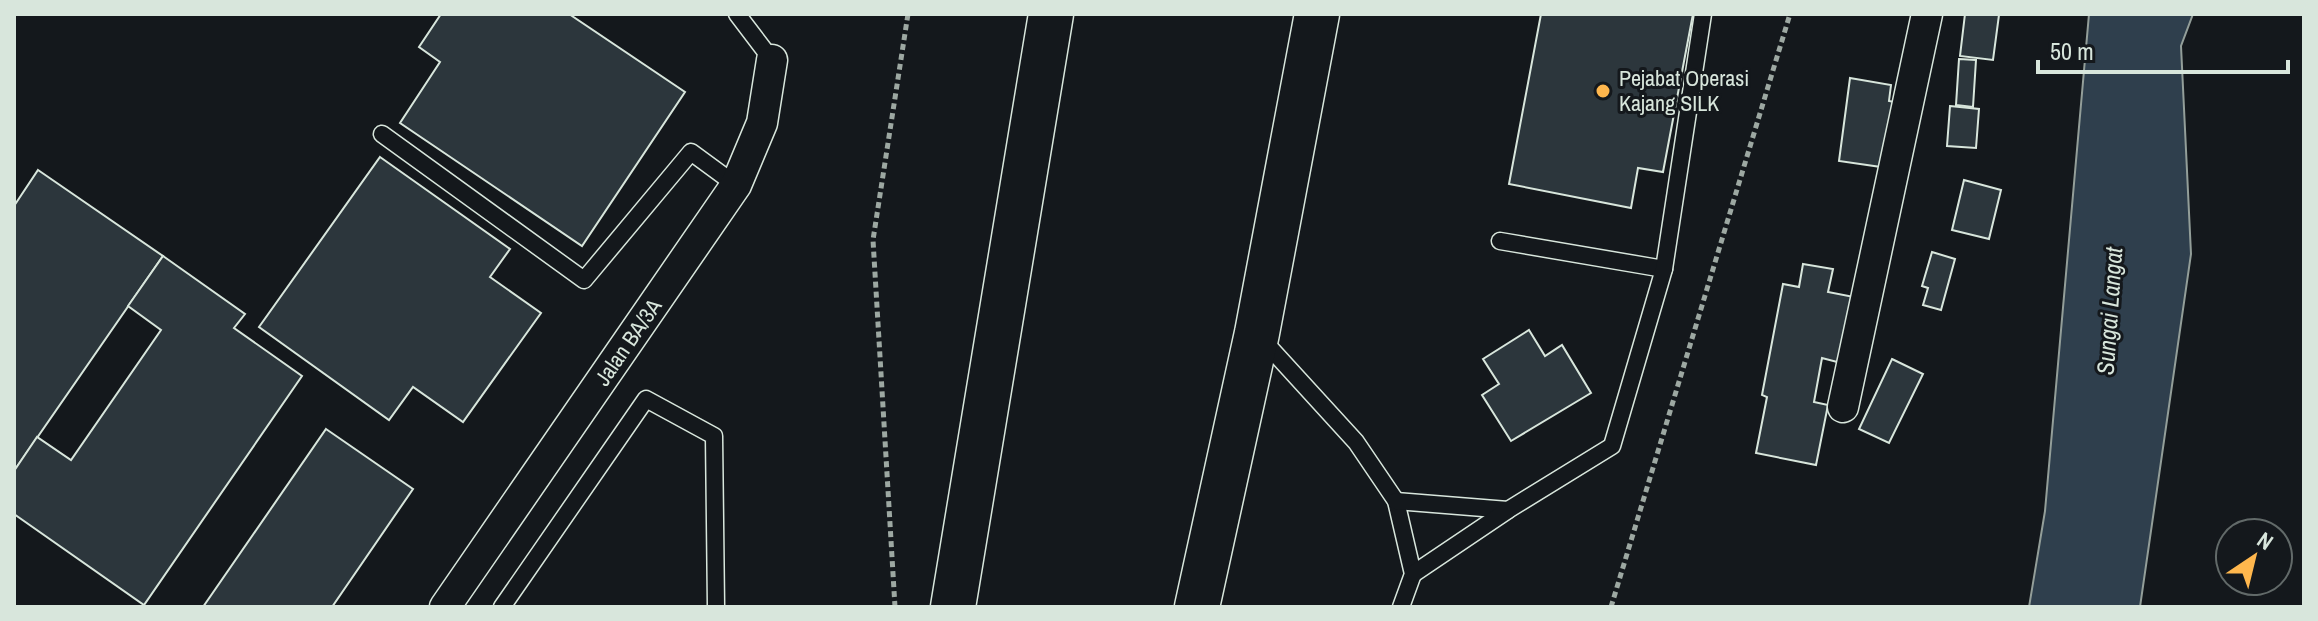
<svg xmlns="http://www.w3.org/2000/svg" width="2318" height="621" font-family="'Archivo Narrow',sans-serif">
<style>
.water{fill:#2f3f4d;stroke:#939e99;stroke-width:2}
.building{fill:#2c363c;stroke:#d8e6dc;stroke-width:2}
.lines{fill:none;stroke-linecap:round;stroke-linejoin:round}
.service-casing{stroke:#d8e6dc;stroke-width:19}
.minor-casing{stroke:#d8e6dc;stroke-width:33}
.motorway-casing{stroke:#d8e6dc;stroke-width:47}
.path{stroke:#9da8a2;stroke-width:5;stroke-dasharray:6 4;stroke-linecap:butt}
.service{stroke:#14181c;stroke-width:16}
.minor{stroke:#14181c;stroke-width:30}
.motorway{stroke:#14181c;stroke-width:44}
.poi-dot{fill:#ffb74d;stroke:#14181c;stroke-width:3}
.labels{text-anchor:middle;stroke-width:6;stroke-linejoin:round;paint-order:stroke}
.poi-label{font-size:22px;fill:#d8e6dc;stroke:#14181c;text-anchor:start}
.street-label{font-size:22px;fill:#d8e6dc;stroke:#14181c}
.water-label{font-size:24px;font-style:italic;fill:#d8e6dc;stroke:#14181c}
</style>
<rect width="100%" height="100%" fill="#14181c"/>
<!-- water -->
<path class="water" d="M2089,14h104l-12,32 10,208 -51,353h-111l16,-96z"/>
<!-- building -->
<g class="building">
<path d="M441,14h128l116,78 -103,154 -182,-123 40,-61 -21,-15z"/>
<path d="M1541,14h152l-30,158 -25,-4 -7,40 -122,-24z"/>
<path d="M1965,14l34,1 -6,45 -33,-4z"/>
<path d="M1959,59l17,1 -3,47 -17,-2z"/>
<path d="M1850,78l41,7 -2,16 15,3 -9,65 -56,-8z"/>
<path d="M1950,106l29,3 -3,39 -29,-2z"/>
<path d="M380,157l130,92 -20,28 51,36 -78,109 -50,-35 -24,33 -130,-93z"/>
<path d="M38,170l125,86 -149,215v-265z"/>
<path d="M1964,180l37,10 -12,49 -37,-9z"/>
<path d="M1932,252l23,7 -14,51 -18,-5 5,-17 -6,-2z"/>
<path d="M163,256l82,58 -11,14 68,48 -158,229 -130,-91v-43l23,-34 34,23 90,-130 -33,-24z"/>
<path d="M1803,264l30,5 -5,23 26,5 -13,66 -19,-5 -8,44 14,3 -12,60 -60,-12 11,-56 -5,-2 21,-111 16,3z"/>
<path d="M1529,330l16,26 17,-11 29,48 -80,48 -29,-46 17,-11 -16,-25z"/>
<path d="M1892,359l31,15 -34,69 -30,-14z"/>
<path d="M326,429l87,60 -81,118h-129z"/>
</g>
<g class="lines">
<!-- service casing -->
<g class="service-casing">
<g id="service">
<path d="M737,14l35,46"/>
<path d="M382,134l202,146 107,-128 45,33"/>
<path d="M1500,241l164,28"/>
<path d="M1261,338l95,104 40,59 17,73 -12,33"/>
<path d="M1396,501l112,9"/>
<path d="M1413,574l95,-64 104,-64 52,-177 39,-255"/>
<path d="M502,607l144,-208 68,37 2,171"/>
</g>
</g>
<!-- minor casing -->
<g class="minor-casing">
<g id="minor">
<path d="M1843,407l84,-393"/>
<path id="s1" d="M445,607l291,-422 26,-62 10,-63"/>
</g>
</g>
<!-- motorway casing -->
<g class="motorway-casing">
<g id="motorway">
<path d="M953,607l98,-593"/>
<path d="M1197,607l60,-274 60,-319"/>
</g>
</g>
<!-- path -->
<g class="path">
<path d="M895,607l-22,-367 35,-226"/>
<path d="M1611,607l179,-593"/>
</g>
<!-- service -->
<use href="#service" class="service"/>
<!-- minor -->
<use href="#minor" class="minor"/>
<!-- motorway -->
<use href="#motorway" class="motorway"/>
</g>
<!-- markers -->
<circle class="poi-dot" cx="1603" cy="91" r="8"/>
<g class="labels">
<!-- poi labels -->
<g class="poi-label">
<text x="1619" y="86">Pejabat Operasi<tspan x="1619" dy="25">Kajang SILK</tspan></text>
</g>
<!-- street labels -->
<g class="street-label">
<text dy="8" stroke="none"><textPath href="#s1" startOffset="322">Jalan BA/3A</textPath></text>
</g>
<!-- water labels -->
<g class="water-label">
<text transform="translate(2110 311) rotate(-86)" y="8">Sungai Langat</text>
</g>
</g>
<!-- border -->
<rect width="2318" height="621" fill="none" stroke="#d8e6dc" stroke-width="32"/>
<!-- north arrow -->
<g transform="translate(2254 557) rotate(35)"><circle r="38" fill="#14181c" stroke="#626a69" stroke-width="2"/>
<path d="M0-6L14 30L0 20L-14 30Z" fill="#ffb74d"/>
<text y="-12" font-size="22" font-weight="bold" text-anchor="middle" fill="#d8e6dc">N</text>
</g>
<!-- scale -->
<path d="M2038 60v12h250v-12" fill="none" stroke="#d8e6dc" stroke-width="4"/>
<text x="2050" y="60" font-size="24" fill="#d8e6dc" stroke="#14181c" stroke-width="6" paint-order="stroke">50 m</text>
</svg>
